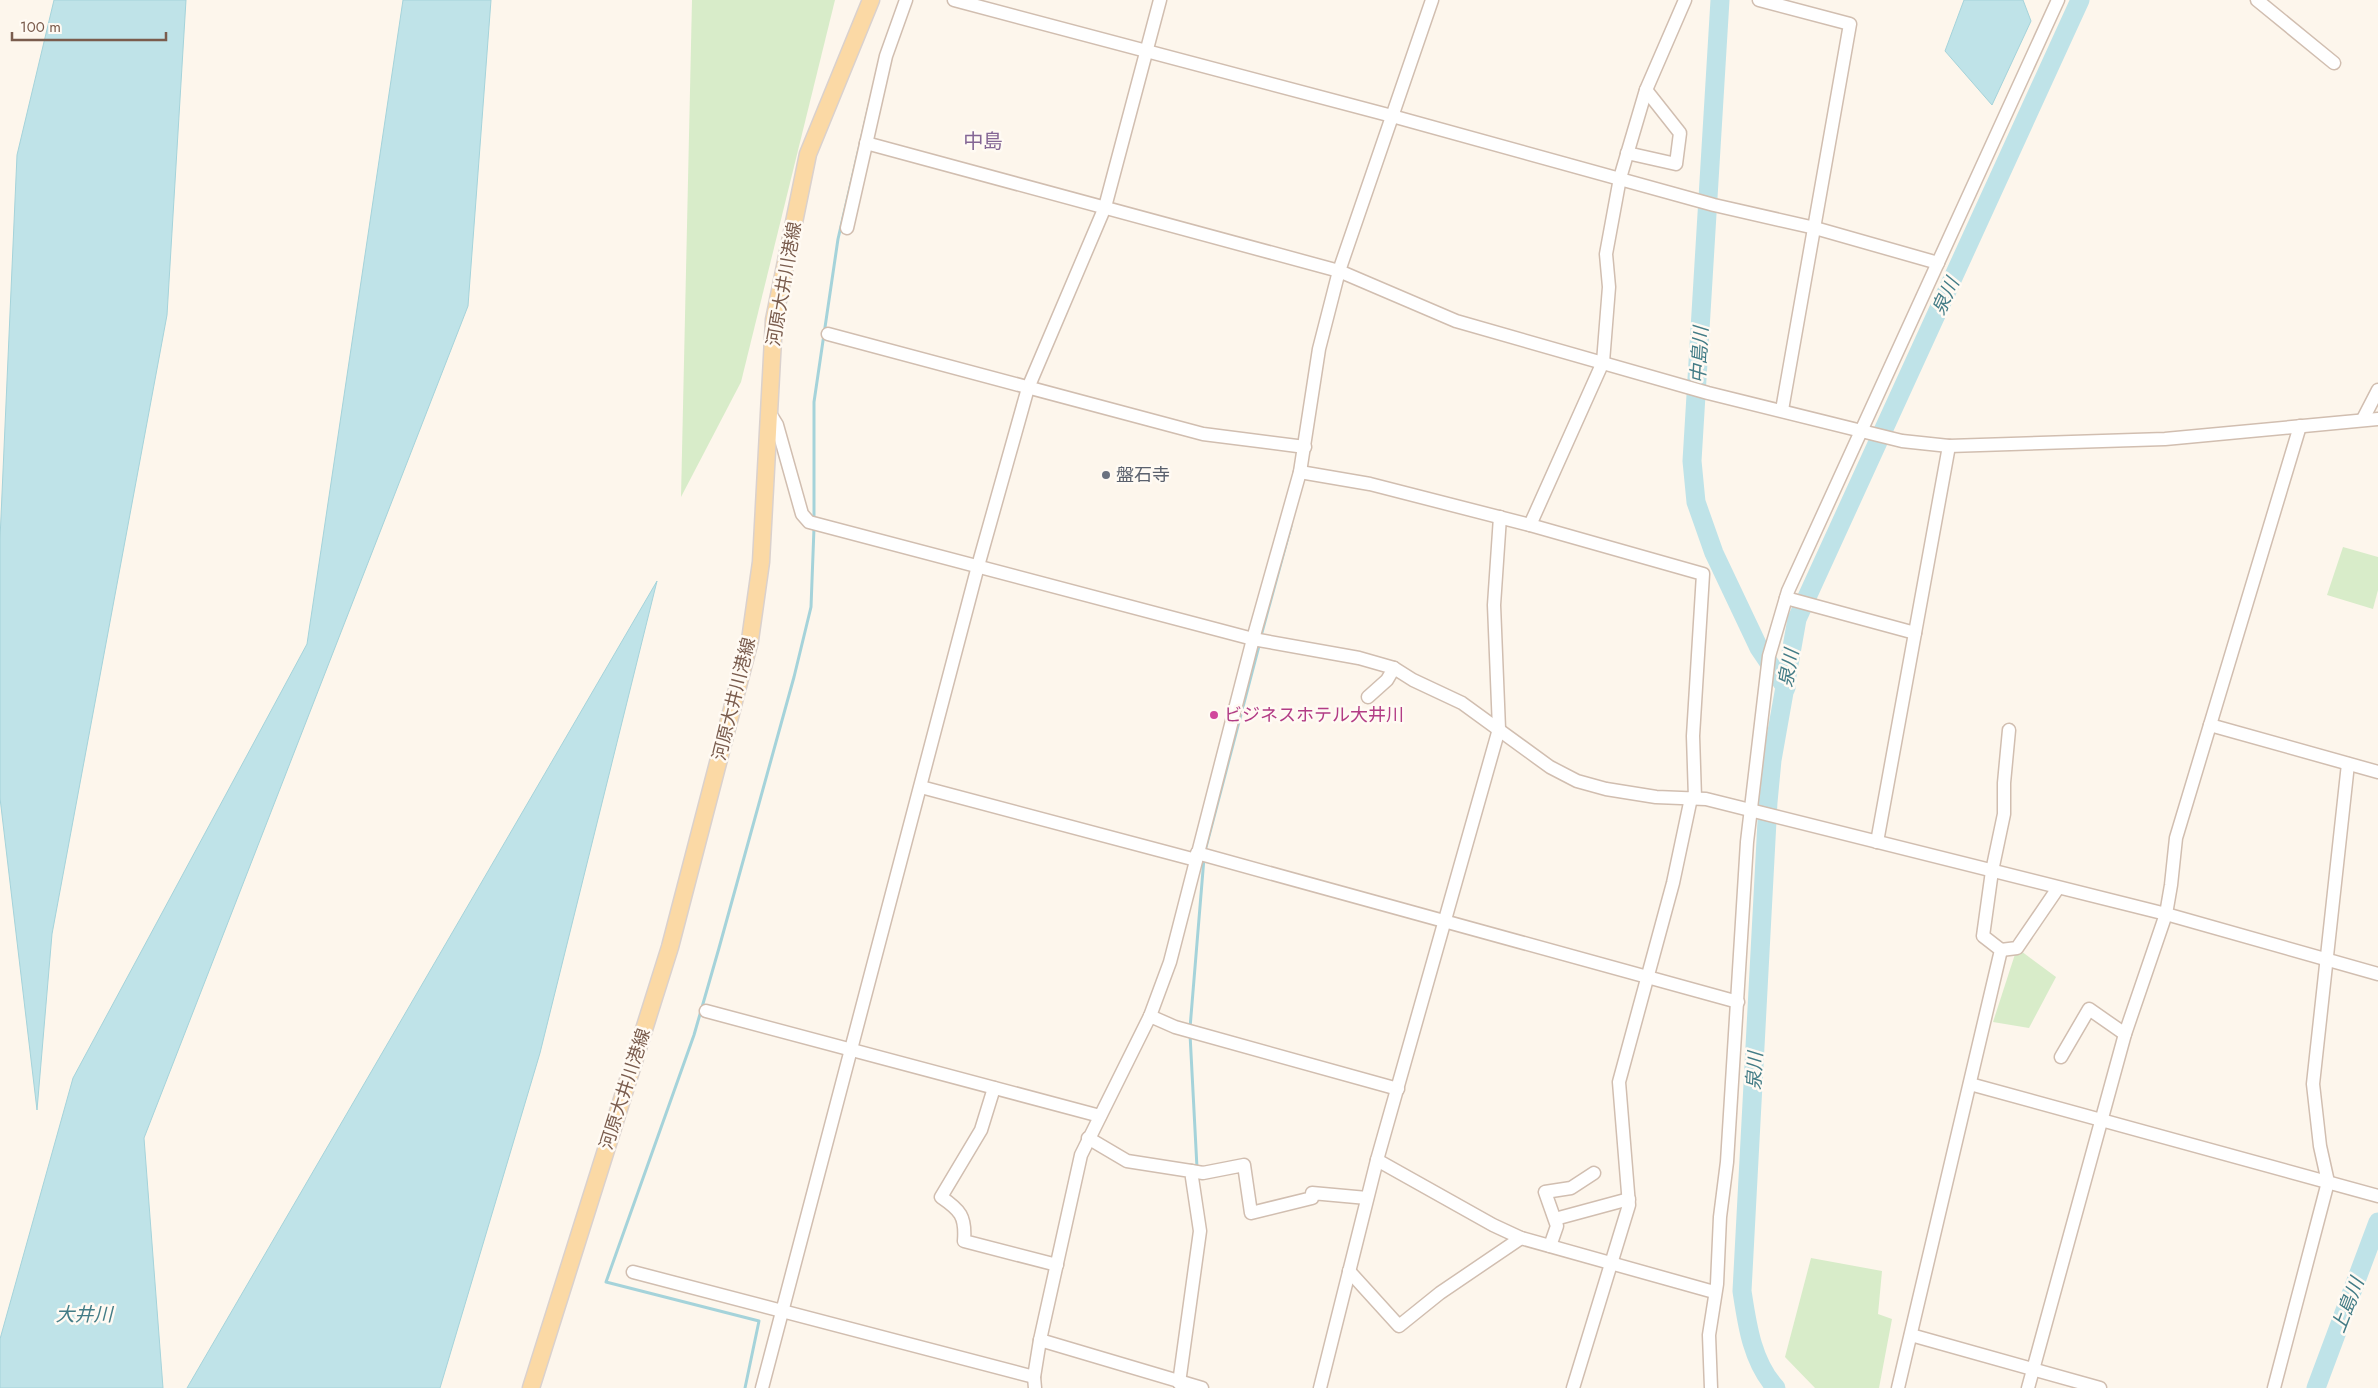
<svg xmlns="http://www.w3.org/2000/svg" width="2378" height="1388" font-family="Jost,'Noto Sans JP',sans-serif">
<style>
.green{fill:#d8ecc9}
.water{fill:#bfe3e8;stroke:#a5d3da}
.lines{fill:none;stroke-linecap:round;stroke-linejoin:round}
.stream{stroke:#a5d3da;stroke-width:3}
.river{stroke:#bfe3e8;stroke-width:19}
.minor-casing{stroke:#d1beb0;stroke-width:15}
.major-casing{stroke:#dad1cd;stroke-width:19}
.minor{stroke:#fff;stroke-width:12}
.major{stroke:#fbd9a5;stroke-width:16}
.worship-dot{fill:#6b7280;stroke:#fffaf3;stroke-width:2}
.hotel-dot{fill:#d1479c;stroke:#fffaf3;stroke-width:2}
.labels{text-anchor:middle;stroke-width:5;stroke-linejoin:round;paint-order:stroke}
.street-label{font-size:18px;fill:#7a5c4d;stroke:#fffaf3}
.worship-label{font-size:18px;fill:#5b616d;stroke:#fffaf3;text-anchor:start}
.hotel-label{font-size:18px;fill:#b23c85;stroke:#fffaf3;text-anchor:start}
.water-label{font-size:19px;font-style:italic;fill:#437c86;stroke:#fffaf3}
.quarter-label{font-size:20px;fill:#846695;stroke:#fffaf3}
</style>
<rect width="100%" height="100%" fill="#fdf6ec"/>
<!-- green -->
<g class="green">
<path d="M692,0h143l-94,382 -60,115z"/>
<path d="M2343,547l35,10v33l-5,19 -46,-14z"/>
<path d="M2017,948l39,29 -27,51 -36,-6z"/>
<path d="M1811,1258l71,13 -4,43 14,5 -13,69h-64l-30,-31z"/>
</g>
<!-- water -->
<g class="water">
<path d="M54,0h132l-19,315 -115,619 -15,176 -37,-312v-259l17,-384z"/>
<path d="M403,0h88l-23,306 -324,832 19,250h-163v-49l73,-261 234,-434z"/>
<path d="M1964,0h59l8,21 -39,84 -47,-54z"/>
<path d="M657,581l-117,472 -100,335h-253z"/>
</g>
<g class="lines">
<!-- stream -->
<g class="stream">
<path d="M814,519v-117l24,-163 32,-138"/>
<path d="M1261,636l30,-110"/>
<path d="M1205,851l55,-209"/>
<path d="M1190,1028l14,-170"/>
<path d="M1190,1034l7,134"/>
<path d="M745,1388l14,-67 -153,-39 88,-247 25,-87 75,-271 17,-70 3,-79"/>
</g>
<!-- river -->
<g class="river">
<path d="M1720,0l-28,461 4,41 18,51 45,95 27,40"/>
<path d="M1776,1388c-24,-26 -29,-64 -34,-97l26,-489 4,-42 25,-141 283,-619"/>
<path d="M2316,1388l62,-166"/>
</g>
<!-- minor casing -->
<g class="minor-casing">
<g id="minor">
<path d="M954,0l438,116 322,89 101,23 123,35"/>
<path d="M1759,0l91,24 -68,386"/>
<path d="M2257,0l77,63"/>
<path d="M866,143l473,128 117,50 252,72 194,48 47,5 216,-7 213,-20"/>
<path d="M1627,153l49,11 4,-31 -34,-43"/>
<path d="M847,228l39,-172 20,-56"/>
<path d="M828,334l375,100 102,13"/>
<path d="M769,412l8,13 25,89 7,8 444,117 106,19 35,10 19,12 49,23 88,64 27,14 29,8 50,8 50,2 460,115 212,60"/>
<path d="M2363,419l15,-29"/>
<path d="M1300,472l70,12 160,41 73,-163 6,-75 -3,-33 14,-76 26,-88 39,-90"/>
<path d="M1530,525l173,49 -10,162 2,62"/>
<path d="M1786,598l129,35"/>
<path d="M1368,697l19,-17 7,-12"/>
<path d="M2210,725l168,47"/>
<path d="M921,787l275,73"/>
<path d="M1877,842l72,-396"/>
<path d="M1197,853l541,149"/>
<path d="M2001,950l16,-2 41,-60"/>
<path d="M706,1011l394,105"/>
<path d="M1150,1016l25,11 223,62"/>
<path d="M2061,1057l28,-48 36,25"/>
<path d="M1970,1084l408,112"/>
<path d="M994,1088l-13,42 -40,67c19,13 25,19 23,44l93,24"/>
<path d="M1088,1138l39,23 64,10 9,60 -21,152"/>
<path d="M1377,1160l116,65 28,13 193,54"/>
<path d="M1191,1171l12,2 41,-8 7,48 61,-15v-5l55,5"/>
<path d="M1555,1219l74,-20"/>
<path d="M1550,1246l7,-20 -12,-34 26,-4 23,-15"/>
<path d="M1349,1271l50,55 41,-33 81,-55"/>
<path d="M633,1272l401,105"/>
<path d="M1911,1335l189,53"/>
<path d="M1040,1340l162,48"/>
<path d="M762,1388l216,-822 50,-178 77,-181 55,-207"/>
<path d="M1035,1388l-1,-11 6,-37 41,-185 69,-139 20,-54 83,-323 47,-167 19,-123 20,-78 93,-271"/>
<path d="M1320,1388l57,-228 122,-431 -5,-124 6,-88"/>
<path d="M1573,1388l56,-183 -10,-123 54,-199 18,-85"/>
<path d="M1711,1388l-2,-53 8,-51 3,-67 7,-55 20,-320 22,-186 19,-65 270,-591"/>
<path d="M1898,1388l103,-438 -18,-14 9,-65 12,-57v-31l5,-53"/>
<path d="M2028,1388l97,-354 41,-120 5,-29 5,-47 124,-412"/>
<path d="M2274,1388l54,-206 -8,-36 -7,-62 35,-320"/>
</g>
</g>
<!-- major casing -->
<g class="major-casing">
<path id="major" d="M531,1388l139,-441 80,-307 11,-78 13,-242 34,-166 63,-154"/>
</g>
<!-- minor -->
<use href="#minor" class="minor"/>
<!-- major -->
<use href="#major" class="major"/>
</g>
<!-- markers -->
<circle class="worship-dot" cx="1106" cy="475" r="5"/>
<circle class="hotel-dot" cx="1214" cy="715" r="5"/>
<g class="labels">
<!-- street labels -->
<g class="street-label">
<text transform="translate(784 284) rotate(-80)" y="6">河原大井川港線</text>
<text transform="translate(734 699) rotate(-76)" y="6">河原大井川港線</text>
<text transform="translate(625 1089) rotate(-72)" y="6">河原大井川港線</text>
</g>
<!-- worship labels -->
<g class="worship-label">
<text x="1116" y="481">盤石寺</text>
</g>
<!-- hotel labels -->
<g class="hotel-label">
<text x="1224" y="721">ビジネスホテル大井川</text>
</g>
<!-- water labels -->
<g class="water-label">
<text transform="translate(1945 296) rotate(-65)" y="7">泉川</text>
<text transform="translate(1699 355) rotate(-87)" y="7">中島川</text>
<text transform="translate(1788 668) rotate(-80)" y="7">泉川</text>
<text transform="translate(1754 1071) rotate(-87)" y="7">泉川</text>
<text transform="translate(2347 1305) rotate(-69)" y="7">上島川</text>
<text x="84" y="1321">大井川</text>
</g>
<!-- quarter labels -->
<g class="quarter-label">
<text x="983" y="148">中島</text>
</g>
</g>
<!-- scale -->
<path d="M12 32v8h154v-8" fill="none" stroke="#7a5c4d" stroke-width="2.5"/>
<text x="20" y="32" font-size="15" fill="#7a5c4d" stroke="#fffaf3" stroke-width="4" paint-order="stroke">100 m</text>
</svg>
